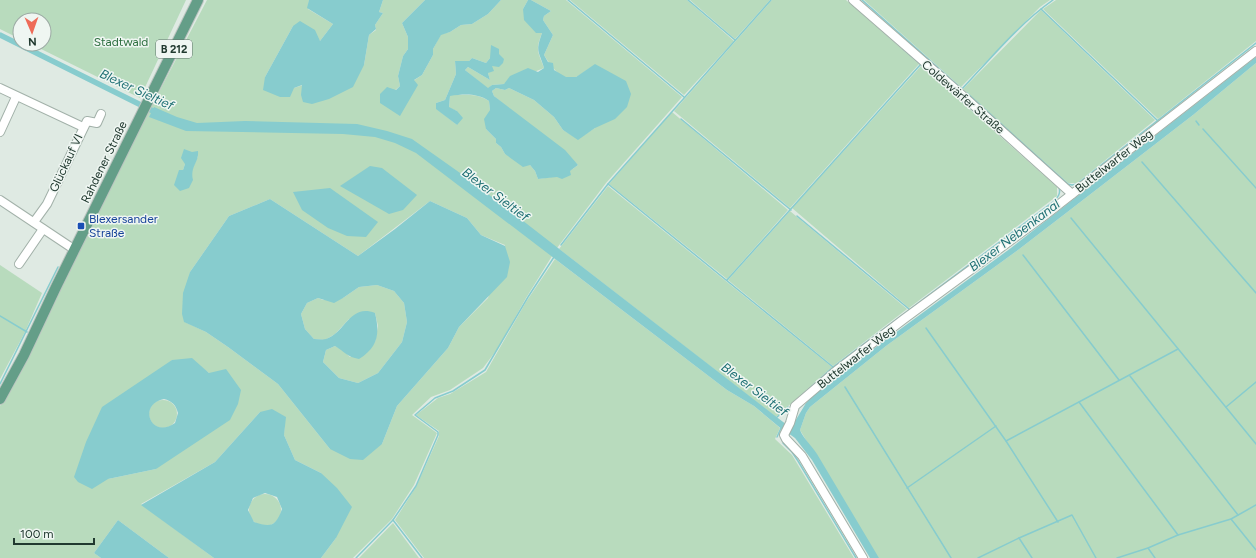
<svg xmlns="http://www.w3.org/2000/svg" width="1256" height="558" font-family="Figtree,sans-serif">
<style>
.green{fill:#b8dbbd;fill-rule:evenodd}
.water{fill:#87ccce;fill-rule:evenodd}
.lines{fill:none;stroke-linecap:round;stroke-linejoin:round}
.stream{stroke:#87ccce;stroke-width:1.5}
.canal{stroke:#87ccce;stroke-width:5.5}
.minor-casing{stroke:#a2b1a9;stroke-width:10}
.major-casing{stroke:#bcc4c1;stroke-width:12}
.minor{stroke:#fff;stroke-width:8}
.major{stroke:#649e88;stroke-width:10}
.transit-dot{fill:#1a4fb4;stroke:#eff6f2;stroke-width:1.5}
.labels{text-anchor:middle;stroke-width:3;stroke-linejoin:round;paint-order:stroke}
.shield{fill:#eff6f2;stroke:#5e726a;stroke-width:1}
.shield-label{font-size:11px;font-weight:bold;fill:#20392f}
.park-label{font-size:12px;fill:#2c6e3e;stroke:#eff6f2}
.street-label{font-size:12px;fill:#20392f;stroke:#eff6f2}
.transit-label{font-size:12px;fill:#164399;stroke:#eff6f2;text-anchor:start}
.water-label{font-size:13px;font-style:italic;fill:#1d6f73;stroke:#eff6f2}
</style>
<rect width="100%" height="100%" fill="#dfeae3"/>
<!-- green -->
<g class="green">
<path d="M0,0h186l-46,98 -109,-54h13v-24h-24v19l-20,-10z"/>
<path d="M207,0h102l-1,9 25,15 -13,17 -27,-15 -28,51 29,11 70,-23 5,-30 7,-5 -1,-5 8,-12 -4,-1 4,-12h42l-23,23 6,14v12l-5,7 -5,20 2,10 -20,17 42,-28 11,-20v-6l8,-15 9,-2 11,-7 11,-1 16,-10 13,-14h27l-5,9 19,24c-7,18 -4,18 2,35l-40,16 -12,1 -4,4 -23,-19 3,-3 22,13 -2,-7 4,-7h7l2,-2 -11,-6 -4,5 -14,-5 -3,3h-14l1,13 -11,26 -9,3v5l21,17v-14l-8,-3 1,-13c14,0 27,-2 39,6l1,9 -4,19 10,10v4l5,4 4,7 25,11 5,6 3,8c15,-2 28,-4 40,-14l-84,-69 -2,-5 4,-3 9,2 4,-2 25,12 20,17 9,13 15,9 17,-11v-63c-6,3 -13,9 -19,12 -15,5 -25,-11 -32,-22l9,-20 -10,-15 1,-4 7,-5 -20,-11h35l116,97 -76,86 -49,65 -31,50 -28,50 -15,20 -33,22 -19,7 -19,18 25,18 -23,52 -22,34 -39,39h-32l15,-20 -15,-65 -26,-13 -11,-25 1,-18 -25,-5 -45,50 -74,42 73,54h-45l-51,-38 -24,33 7,5h-101v-152l160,-316zM198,156l-7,16 -8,-2 2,-6zM270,199l88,57 72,-55 37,17 14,17 24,10 -17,53 -29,29 -11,21 -51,58 -15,38 -52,5 -52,-65 -50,-37 -22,-15 -21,-10 5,-50 39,-56zM172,360l28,6 9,7 -53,96 -48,10z"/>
<path d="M570,0h117l47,41 -50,54z"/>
<path d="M690,0h80l-35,39z"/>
<path d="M772,0h74l73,64 -129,144 -116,-97z"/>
<path d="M864,0h186l-10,7 -79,80z"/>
<path d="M1056,0h200v41l-98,78 -115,-110z"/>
<path d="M1041,10l114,110 -78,63h-9l-105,-94z"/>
<path d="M1256,63v495h-380l-76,-128 6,-17 4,-6 76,-61 132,-96 52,-40 123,-95z"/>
<path d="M921,66l136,121v9l-148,112 -117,-100z"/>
<path d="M672,112l116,98 -61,69 -118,-95z"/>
<path d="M608,186l224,181 -56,50 -217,-168z"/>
<path d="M790,211l117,98 -74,57 -105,-86z"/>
<path d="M555,259l172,131 27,16 26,22 -5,11 17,16 62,103h-430l-29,-38 21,-33 23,-51v-5l-23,-16 22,-17 12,-4 36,-22 40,-70z"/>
<path d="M0,265l42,28 -17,39 -25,47z"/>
<path d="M377,285l17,6 10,12 3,19 -5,20 -24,31 -20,10 -19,-5 -16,-16 3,-12 9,-4 8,4 7,7 25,-15 3,-16 -3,-13 -26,6 -14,15 -10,6 -11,-1 -9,-10 -4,-15 6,-11 11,-5 5,2 20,-2 16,-11z"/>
<circle cx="163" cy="414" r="14"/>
<circle cx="265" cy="510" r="16"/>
<path d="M393,523l26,35h-60z"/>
</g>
<!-- water -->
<g class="water">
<path d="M309,0h74l-4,12 4,1 -8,12 1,4 -7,6 -5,30 -11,22 -24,12 -17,5 -9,-2 -2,-7 1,-10 -8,3 -4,9h-10l-17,-7 2,-13 28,-51 7,-5 15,9 5,11 13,-17 -26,-16z"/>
<path d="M425,0h76l-13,14 -16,10 -11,1 -11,7 -9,3 -8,14v6l-11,20 -8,5 4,5 -18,31 -20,-13v-9l7,-7 9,3 4,-4 -2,-10 5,-20 5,-7v-12l-6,-14z"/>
<path d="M528,0h3l20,11 -7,5 -1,4 10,15 -9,20 4,7 5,1 1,7 12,7h10l19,-13 31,17 5,13 -4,13 -12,12 -20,9 -17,12 -15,-10 -9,-13 -20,-17 -25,-12 -4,2 -9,-2 -4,3 2,5 71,54 13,15 -8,6 1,4 -9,4 -5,-2 -19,2 -3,-8 -5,-6 -7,2 -18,-13 -4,-7 -5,-4v-4l-10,-10 -2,-10 6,-9 -1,-9c-12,-8 -25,-7 -39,-5l-1,11 8,4 6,7 -6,7 -21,-16v-6l9,-3 11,-26 -1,-13h14l3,-3 14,5 4,-5 1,-13 8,4v5l5,5 -1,4 -4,4 -7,-1 2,5 -6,2 2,7 -22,-13 -3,3 23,18 4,-3 12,-1 6,-8 18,-8 10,4 6,-4c-5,-18 -9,-15 -2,-35h-6l-12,-13 -1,-11z"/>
<path d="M1256,57v6l-63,52 -123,95 -52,40 -132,96 -76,61 -4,6 -6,17c3,8 12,16 17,24l62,104h-9l-58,-98 -17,-22 -7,-5 18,-30 9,-9 61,-47 135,-99z"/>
<path d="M154,107l23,10 20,6 48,-2 112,3 30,7 25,8 58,41 317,245 -3,6 -30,-25 -27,-16 -311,-237 -21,-10 -20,-6 -32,-3 -157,-3 -37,-14z"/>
<path d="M184,149l8,3 6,-1c1,12 -8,15 -5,29l-4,8 -9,3 -6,-6 5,-15h4l2,-6 -4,-6z"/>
<path d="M370,166l12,2 35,27 -14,15 -14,4 -49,-28z"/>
<path d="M330,188l48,34 -12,15 -19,-1 -19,-8 -26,-18 -9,-18z"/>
<path d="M270,199l88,57 37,-27 35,-28 37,17 14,17 24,11 5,16 -3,15 -48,50 -11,21 -51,58 -15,38 -19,16 -13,-1 -20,-10 -52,-65 -50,-37 -22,-15 -22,-10 -2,-8 1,-21 7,-21 39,-56zM377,285l17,6 10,12 3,19 -5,20 -24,31 -20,10 -19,-5 -16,-16 3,-12 9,-4c10,6 12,11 24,13 19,-12 21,-25 16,-46 -25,-10 -30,20 -49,26 -3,1 -8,0 -12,0l-9,-10 -4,-15 6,-11 11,-5 16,5 9,-5 16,-11z"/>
<path d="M192,358l17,15 17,-4 15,21 -3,14 -8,16 -74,49 -48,10 -16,10 -14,-7 -4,-5 12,-35 16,-35 70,-47zM164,399c8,2 12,6 14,14l-3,10c-24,17 -38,-19 -11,-24z"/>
<path d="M272,409l14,8 -2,18 11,25 26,13 16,15 15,19 -16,31 -15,20h-107l-73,-53 74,-43 45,-50zM265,493l12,4 5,12c-6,17 -11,19 -28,13l-6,-12 5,-12z"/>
<path d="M118,520l51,38h-68l-7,-5z"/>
</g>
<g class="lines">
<!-- stream -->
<g class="stream">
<path d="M568,0l116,97"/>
<path d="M688,0l47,40"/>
<path d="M862,0l100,89"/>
<path d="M1041,9l117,112"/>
<path d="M903,49l23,20"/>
<path d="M929,72l90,79"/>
<path d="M962,89c29,-31 57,-65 91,-89"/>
<path d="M967,93l101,91 4,1 5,-1 179,-141"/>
<path d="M681,119l110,91"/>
<path d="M1196,121l3,4"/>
<path d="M1203,129l53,59"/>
<path d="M1142,162l114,131"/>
<path d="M608,184l225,183"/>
<path d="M797,216l112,93"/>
<path d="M1071,218l185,226"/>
<path d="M561,245l47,-61 163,-184"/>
<path d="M1023,255l96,125"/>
<path d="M727,280l194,-216"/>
<path d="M0,316l27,16"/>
<path d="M926,328l80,113 52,81"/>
<path d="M1130,376l108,139"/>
<path d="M0,384l58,-117"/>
<path d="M845,387l106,171"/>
<path d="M801,396l32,-29 220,-165c5,-5 8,-8 6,-15"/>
<path d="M1079,402l99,133"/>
<path d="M1226,407l30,-25"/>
<path d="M776,418l12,-11"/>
<path d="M777,437l4,-9"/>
<path d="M1006,441l172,-92"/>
<path d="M783,443l9,9 6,9 58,97"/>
<path d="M907,488l89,-62"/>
<path d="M1231,519l25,31"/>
<path d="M393,520l29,38"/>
<path d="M1019,538l13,20"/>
<path d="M1148,548l7,10"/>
<path d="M356,558l37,-38 23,-34 22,-51v-3l-23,-17 20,-17 18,-7 32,-21 43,-73 26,-40"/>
<path d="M978,558l41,-20 53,-23 24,43"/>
<path d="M1117,558l31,-10 30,-13 53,-16 25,-14"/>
</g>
<!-- canal -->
<path class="canal" d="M0,35l159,79"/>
<!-- minor casing -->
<g class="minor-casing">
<g id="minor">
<path d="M853,0l108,94 111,100"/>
<path d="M0,88l83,39"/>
<path d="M0,132l16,-35"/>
<path d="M0,200l75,50"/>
<path d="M34,222l13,-18 40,-83 10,2 4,-9"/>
<path d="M19,264l24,-35"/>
<path d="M863,558l-61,-102 -16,-17 -2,-4 6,-12 5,-17 41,-35 68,-52 140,-103 212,-165"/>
</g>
</g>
<!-- major casing -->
<g class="major-casing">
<path id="major" d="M0,399l24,-44 32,-68 142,-287"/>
</g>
<!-- minor -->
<use href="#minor" class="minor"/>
<!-- major -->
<use href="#major" class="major"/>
</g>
<!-- markers -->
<rect class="transit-dot" x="77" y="222" width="8" height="8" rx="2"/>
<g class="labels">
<!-- shield labels -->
<rect class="shield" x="156" y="40" width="36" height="18" rx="3"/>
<g class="shield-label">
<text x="174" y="53">B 212</text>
</g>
<!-- park labels -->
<g class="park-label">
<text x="121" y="46">Stadtwald</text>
</g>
<!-- street labels -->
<g class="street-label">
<text transform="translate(963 97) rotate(41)" y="4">Coldewärfer Straße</text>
<text transform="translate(1114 161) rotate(-38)" y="4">Buttelwarfer Weg</text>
<text transform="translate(104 162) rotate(-64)" y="4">Rahdener Straße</text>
<text transform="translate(66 163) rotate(-65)" y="4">Glückauf VI</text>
<text transform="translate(856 357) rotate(-38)" y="4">Buttelwarfer Weg</text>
</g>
<!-- transit labels -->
<g class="transit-label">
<text x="89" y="223">Blexersander<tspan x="89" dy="14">Straße</tspan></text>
</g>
<!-- water labels -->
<g class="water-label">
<text transform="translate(137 89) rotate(25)" y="5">Blexer Sieltief</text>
<text transform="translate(496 194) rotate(37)" y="5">Blexer Sieltief</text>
<text transform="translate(1014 235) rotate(-37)" y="5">Blexer Nebenkanal</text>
<text transform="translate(755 389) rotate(37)" y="5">Blexer Sieltief</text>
</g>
</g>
<!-- north arrow -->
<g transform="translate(32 32) rotate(178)"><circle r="19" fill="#eff6f2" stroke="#9caaa4"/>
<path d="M0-3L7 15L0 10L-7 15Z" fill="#ee6b58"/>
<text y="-6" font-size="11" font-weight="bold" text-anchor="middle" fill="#20392f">N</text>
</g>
<!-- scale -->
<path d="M14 538v6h80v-6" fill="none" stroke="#20392f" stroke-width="2"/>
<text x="20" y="538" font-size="12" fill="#20392f" stroke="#eff6f2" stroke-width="3" paint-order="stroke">100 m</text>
</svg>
